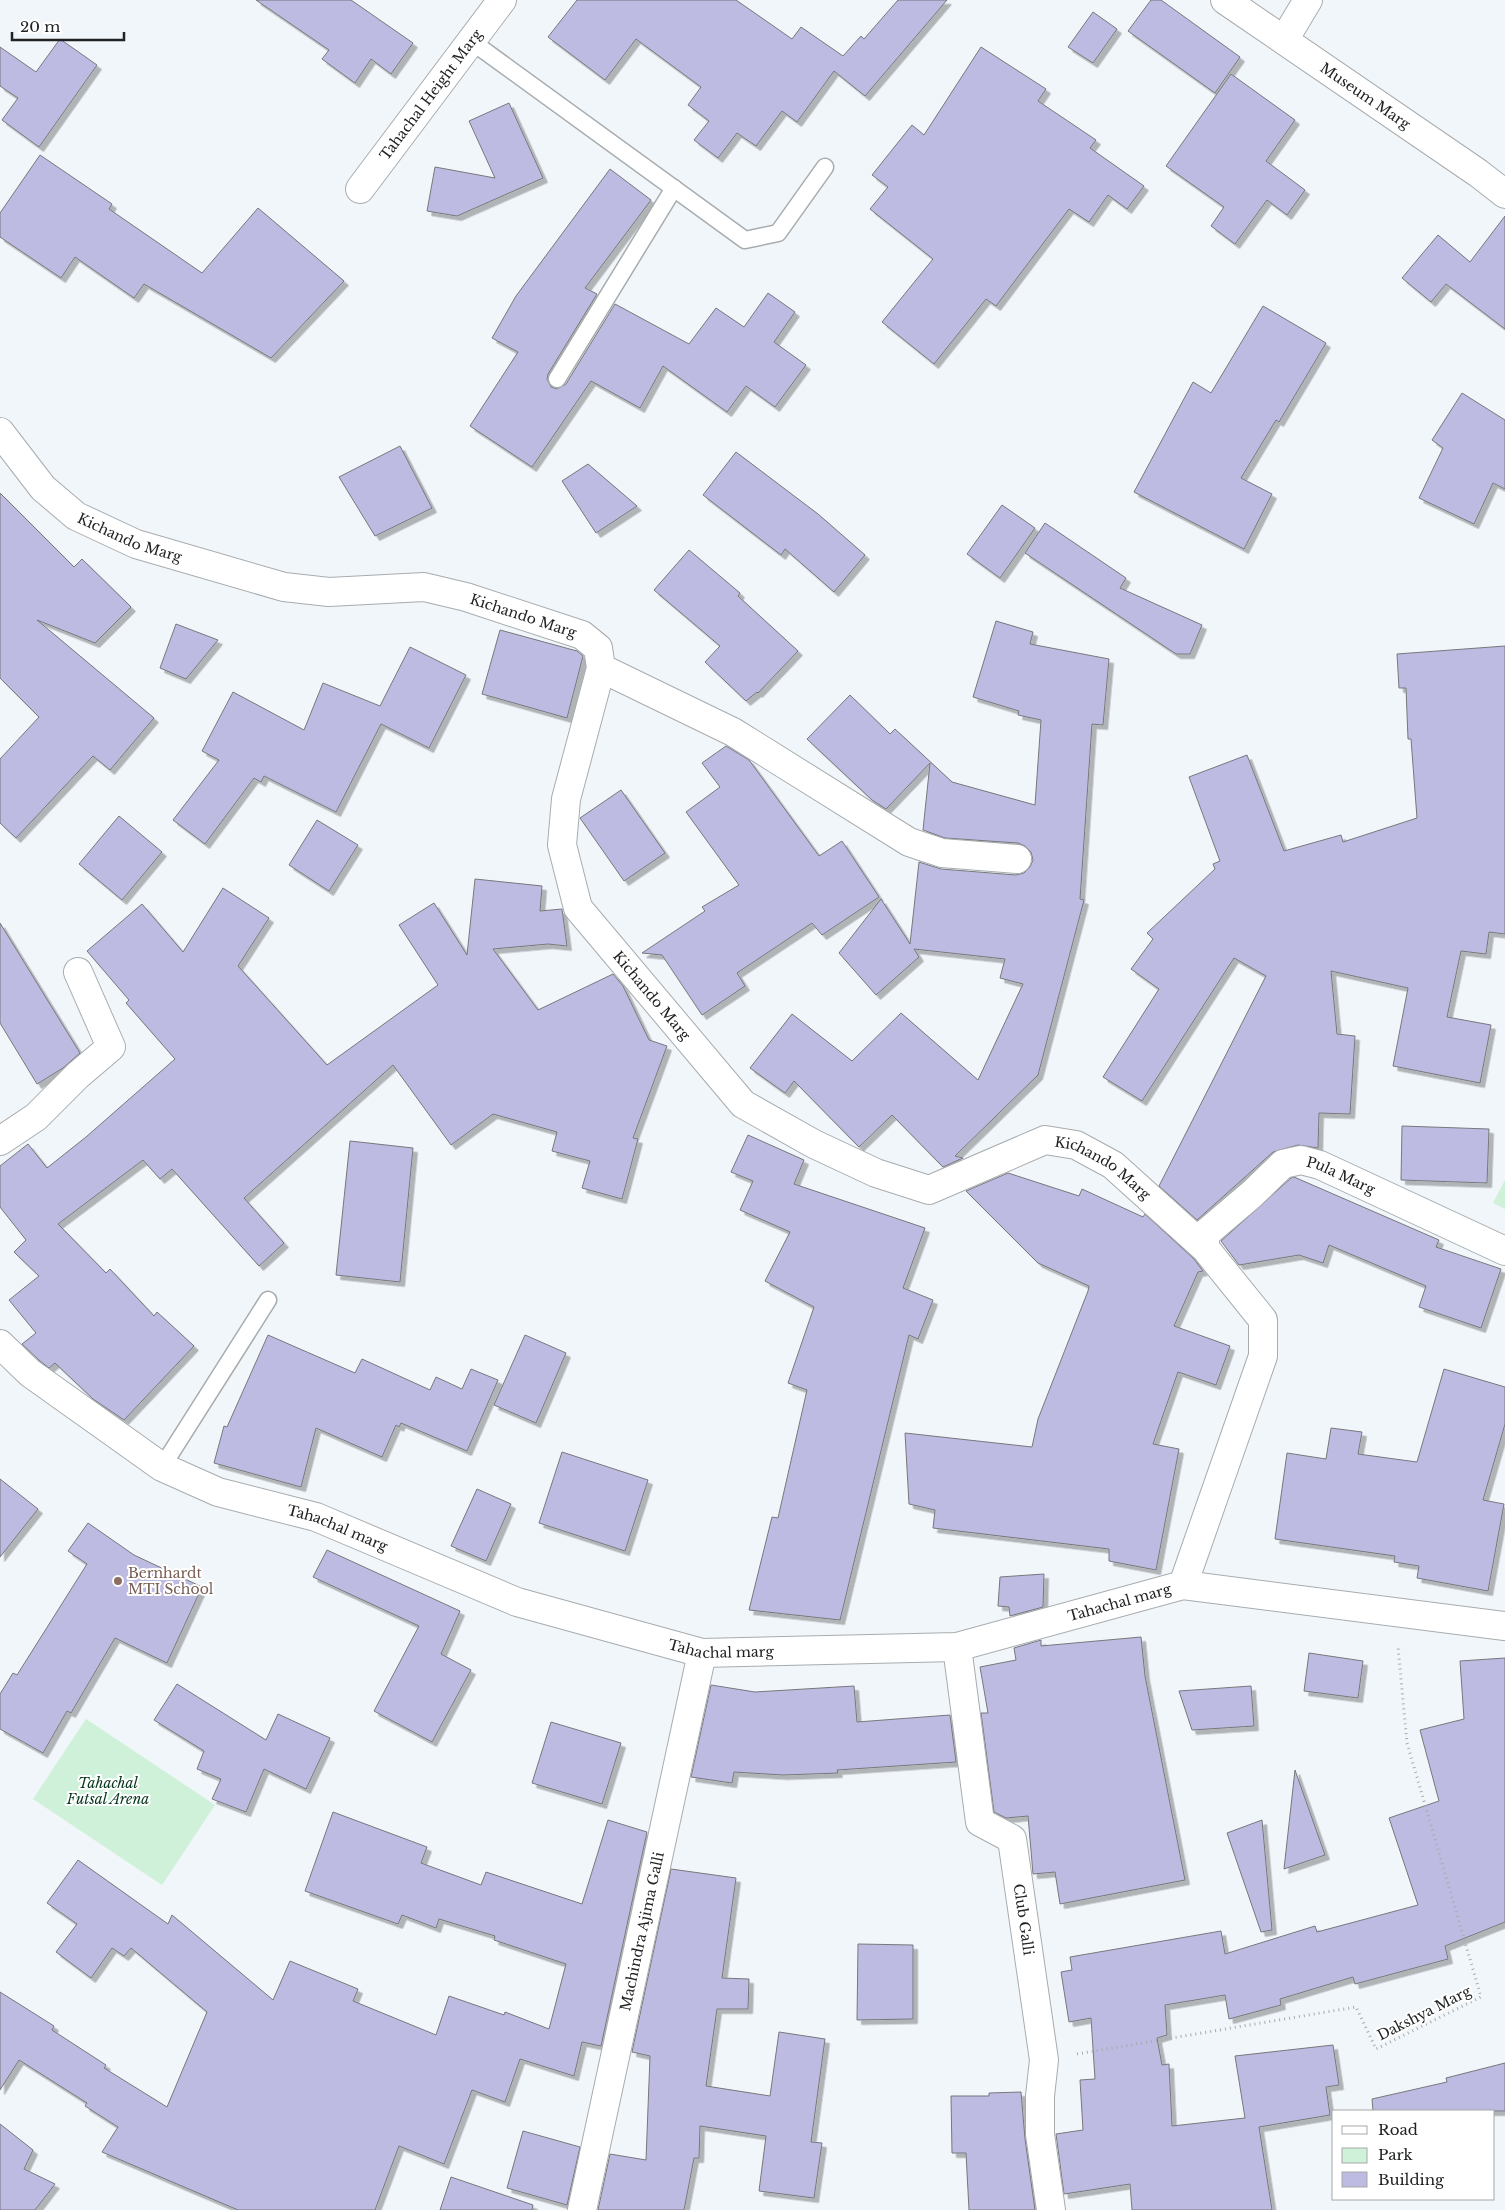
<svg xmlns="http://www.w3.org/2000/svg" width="1505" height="2210" font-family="'Libre Baskerville',serif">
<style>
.green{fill:#cff1d9}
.building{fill:#bdbbe1;stroke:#78777c;filter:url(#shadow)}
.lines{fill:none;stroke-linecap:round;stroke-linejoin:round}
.service-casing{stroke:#a7acaf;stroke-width:19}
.minor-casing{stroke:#a7acaf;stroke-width:30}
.tertiary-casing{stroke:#a7acaf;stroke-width:30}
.secondary-casing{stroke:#a7acaf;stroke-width:30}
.path{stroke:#a7abae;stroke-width:3;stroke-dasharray:1 4;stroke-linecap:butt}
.service{stroke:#fff;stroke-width:16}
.minor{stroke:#fff;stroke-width:28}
.tertiary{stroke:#fff;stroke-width:28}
.secondary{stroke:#fff;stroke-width:28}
.education-dot{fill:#8d6e63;stroke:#fff;stroke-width:2}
.labels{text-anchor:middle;stroke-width:4;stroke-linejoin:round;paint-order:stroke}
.street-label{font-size:14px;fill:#202223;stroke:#fff}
.education-label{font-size:14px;fill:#785e54;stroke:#fff;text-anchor:start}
.park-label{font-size:14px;font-style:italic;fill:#05351c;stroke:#fff}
</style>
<defs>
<filter id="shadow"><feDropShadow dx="4.5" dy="4.5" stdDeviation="0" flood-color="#0004"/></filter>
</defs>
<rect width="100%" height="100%" fill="#f1f6fa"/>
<!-- green -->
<g class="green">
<path d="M1505,1180v29l-12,-6z"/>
<path d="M86,1719l129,86 -53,80 -129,-86z"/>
</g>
<!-- building -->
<g class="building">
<path d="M256,0h95l62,43 -22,31 -20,-15 -16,24 -33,-24 7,-9z"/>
<path d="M577,0h159l56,39 9,-12 42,29 18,-20 3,3 34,-39h49l-82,96 -31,-25 -37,51 -15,-11 -26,35 -19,-13 -19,25 -24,-18 15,-19 -21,-16 13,-18 -65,-48 -31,41 -57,-43z"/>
<path d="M1151,0h10l79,57 -25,36 -87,-62z"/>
<path d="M1093,12l24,17 -24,34 -25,-16z"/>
<path d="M60,39l37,26 -58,82 -37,-27 16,-22 -18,-12v-39l36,25z"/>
<path d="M981,47l65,42 -8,12 58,39 -6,8 54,38 -17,23 -19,-14 -19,27 -20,-13 -73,97 -10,-7 -52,65 -52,-42 51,-63 -63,-50 18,-22 -16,-12 40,-50 12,10z"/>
<path d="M1231,74l64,46 -29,41 39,29 -18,25 -20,-15 -32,44 -24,-18 13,-19 -58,-41z"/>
<path d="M509,103l34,75 -86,38 -30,-5 8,-44 60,11 -26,-57z"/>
<path d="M40,155l72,49 -3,5 93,64 56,-65 86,73 -73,77 -127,-74 -10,14 -59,-41 -14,21 -61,-41v-24z"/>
<path d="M610,169l41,31 -66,88 12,6 -49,80 -1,5 4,8 6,2 9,-5 49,-80 74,40 27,-36 28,19 24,-34 27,19 -21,30 32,23 -31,42 -29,-21 -19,26 -64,-46 -23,42 -49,-27 -59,86 -62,-41 48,-74 -26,-14 24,-42z"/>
<path d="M1505,216v113l-59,-45 -15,18 -29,-24 36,-43 32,27z"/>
<path d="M1263,306l63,37 -47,79 -3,-2 -35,58 31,16 -28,55 -110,-57 59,-110 18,11z"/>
<path d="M1462,393l43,27v69l-12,-6 -19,41 -55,-26 24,-50 -11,-8z"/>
<path d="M400,446l32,62 -57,28 -36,-59z"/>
<path d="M736,452l82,62 47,41 -31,37 -49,-43 -4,6 -78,-60z"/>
<path d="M588,464l49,42 -41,27 -34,-52z"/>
<path d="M0,493l74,74 8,-8 49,48 -36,36 -58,-23 117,98 -44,52 -17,-14 -77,82 -16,-15v-64l39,-42 -39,-39z"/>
<path d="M1002,505l33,23 -35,50 -33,-24z"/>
<path d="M1045,523l81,55 -6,10 82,37 -12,29h-14l-151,-101z"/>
<path d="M689,550l51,43 -2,3 60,55 -40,42 -1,-1 -11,9 -41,-39 15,-16 -66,-56z"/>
<path d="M996,621l37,11 -3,12 79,15 -6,66 -11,-1 -12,175 4,1 -46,175 -83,81 8,2 -20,9 -51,-52 -33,32 -65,-66 -9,12 -35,-25 42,-54 60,47 49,-48 77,67 45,-96 -23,-6 5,-19 -91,-10 5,8 -43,38 -37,-42 42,-54 29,45 9,-82 22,7 75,6 8,-2 6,-6 3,-7 -2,-8 -6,-6 -7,-3 -73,-5 -22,-8 7,-67 -44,46 -14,-9 -65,-61 43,-44 40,39 5,-5 57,53 83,23 6,-85 -23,-5 1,-4 -46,-14z"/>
<path d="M176,624l42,16 -32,39 -26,-11z"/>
<path d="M500,630l77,21 6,5 -16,62 -85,-24z"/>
<path d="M1505,646v288l-16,-2 -3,22 -25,-3 -14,66 44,8 -11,58 -87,-17 15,-78 -77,-17 6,63 18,2 -5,78 -31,-1 -1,35 -20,-3 -25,7 -76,68 -38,-34 107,-210 -32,-18 -92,143 -39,-24 56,-88 -28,-20 22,-30 -6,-6 68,-64 -2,-5 7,-3 -31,-84 58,-22 37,96 57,-16 2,7 74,-24 -6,-79h-3l-2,-51h-7l-2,-34z"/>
<path d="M410,647l56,28 -37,73 -48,-24 -45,88 -72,-36 -3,6 -7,-4 -49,66 -32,-24 46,-60 -17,-9 31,-59 71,38 19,-47 57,23z"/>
<path d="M726,746l23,14 70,96 23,-15 37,56 -57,38 -10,-12 -75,50 8,13 -43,29 -40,-60 -20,-2 63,-42 -3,-4 37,-22 -53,-73 34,-25 -18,-24z"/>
<path d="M621,790l44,63 -41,28 -44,-63z"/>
<path d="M119,816l43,36 -40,48 -43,-36z"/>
<path d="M317,820l41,25 -29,46 -40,-26z"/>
<path d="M475,879l67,7 -2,25 22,-2 5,37 -19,-2 -55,5 45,61 75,-36 10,12 26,54 18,6 -34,92 5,1 -16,60 -40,-11 8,-27 -38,-10 5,-19 -64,-18 -42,31 -58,-80 -149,133 40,45 -25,23 -87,-97 -12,10 -17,-19 -85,64 48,49 4,-4 44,47 3,-4 37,34 -70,74 -31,-21 -38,-36 -6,5 -9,-7 -18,-17 14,-11 -27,-33 30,-24 -25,-24 12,-12 -26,-33v-41l28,-22 19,24 39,-31 89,-78 -49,-56 3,-3 -42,-49 55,-47 41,48 40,-64 46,30 -31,48 89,99 111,-80 -39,-60 35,-22 33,52z"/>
<path d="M0,923l80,130 -17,15 -26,16 -37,-61z"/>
<path d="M1402,1126l87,3 -2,54 -86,-3z"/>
<path d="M748,1135l56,25 -10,24 131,44 -22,60 30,12 -15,39 -9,-4 -69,285 -91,-10 23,-93 6,1 29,-128 -19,-7 26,-76 -49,-26 25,-49 -50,-22 13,-29 -22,-9z"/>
<path d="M350,1141l63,7 -13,134 -64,-7z"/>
<path d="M1008,1173l71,23 3,-7 61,28 2,-3 49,45 9,12 -5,1 -24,54 56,20 -14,39 -38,-13 -25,72 26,5 -23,121 -47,-9v-12l-176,-21 2,-18 -26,-6 -4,-71 127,14 6,-28 50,-128 1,-5 -51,-23 -72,-72z"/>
<path d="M1294,1177l145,63 -3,7 65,22 -20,59 -62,-21 7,-21 -97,-41 -6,18 -24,-8 -60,10 -18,-24 70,-63z"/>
<path d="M268,1335l87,38 7,-14 68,31 6,-13 26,12 9,-20 27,11 -31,71 -66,-28 -2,4 -3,-2 -14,32 -66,-29 -15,59 -87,-24 10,-37 3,1z"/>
<path d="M525,1335l41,18 -30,70 -42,-18z"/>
<path d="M1444,1369l61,18v37l-22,76 21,4 -16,87 -71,-13 2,-12 -25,-4 1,-6 -120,-17 12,-86 39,6 5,-31 31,4 -4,22 59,8z"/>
<path d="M562,1452l86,28 -23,71 -86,-28z"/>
<path d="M0,1479l38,30 -38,48z"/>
<path d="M477,1489l34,15 -25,57 -35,-15z"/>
<path d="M88,1523l46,32 68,32 -35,76 -52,-25 -44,75 -4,-2 -24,42 -43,-24v-35l13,-21 4,2 70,-111 -19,-13z"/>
<path d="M327,1550l133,61 -19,43 30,16 -39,72 -58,-31 45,-85 -106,-49z"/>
<path d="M1044,1574l-1,33 -33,9 -1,-9 -11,-1 2,-29z"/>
<path d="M1141,1637l4,39 40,204 -125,24 -5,-32 -22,2 -5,-58 -22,2 -12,-6 -13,-99h7l-8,-46 36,-7 -2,-12 27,-8v6z"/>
<path d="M1309,1653l54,8 -5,37 -54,-7z"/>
<path d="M1505,1658v264l-60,24 3,13 -93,25 -2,-7 -73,22 1,6 -52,14 -4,-24 -60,10 2,30 -10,3 5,27 7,-1 3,62 73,-8 -10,-62 98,-11 6,40 -13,2 4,28 -71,12 13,83h-140l-2,-26 -66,10 -8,-60 27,-4 -3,-50 15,-1 -4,-61 -22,4 -8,-50 11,-2 -2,-13 151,-26 4,23 90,-28 2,6 101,-27 -29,-87 50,-17 -19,-71 44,-11 -4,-58z"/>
<path d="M177,1684l89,56 12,-26 52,24 -24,51 -42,-20 -18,43 -34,-13 9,-20 -24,-10 7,-18 -50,-31z"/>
<path d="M711,1685l44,7 99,-6 3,36 93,-7 6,47 -119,8 1,3 -55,2 -49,-3 -2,11 -41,-6z"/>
<path d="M1251,1686l3,40 -62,4 -13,-39z"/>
<path d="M551,1722l70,21 -19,61 -70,-21z"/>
<path d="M1295,1770l30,85 -41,14z"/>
<path d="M333,1812l94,35 -6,16 60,22 5,-13 96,32 26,-84 39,12 -46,214 -19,-4 -8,34 -54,-17 -15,43 -33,-12 -28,74 -45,-18 -24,64h-137l-136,-58 16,-25 -33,-21 2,-3 -68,-43 -19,30v-98l54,34 -2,4 54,35 -2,3 63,39 40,-95 -76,-64 -7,8 -12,-8 -21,30 -35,-26 21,-28 -30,-21 31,-43 90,64 4,-9 101,85 17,-39 68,28 -5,12 83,34 13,-39 55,19 1,-3 44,17 17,-65 -72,-24 1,-4 -56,-17 -3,9 -34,-13 -4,9 -93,-33z"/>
<path d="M1262,1820l10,110 -11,2 -34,-99z"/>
<path d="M671,1869l65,9 -14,100 27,1 -1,30h-31l-11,77 64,10 9,-64 46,7 -14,103 11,1 -8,55 -55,-7 7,-55 -66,-10 -1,32h-5l-10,52h-86l12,-56 36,6 4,-104 -18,-4z"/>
<path d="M858,1944l55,1v74l-56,1z"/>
<path d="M1505,2063v48h-132l-1,-12 75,-17 -1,-4z"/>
<path d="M1021,2092l4,47 10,71h-66l-3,-57h-14l-1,-57h38v-3z"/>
<path d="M0,2124l33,26 -9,19 31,15 -20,26h-35z"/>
<path d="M523,2131l57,16 -13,58 -60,-17z"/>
<path d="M451,2177l82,28 -1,5h-92z"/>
</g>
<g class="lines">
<!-- service casing -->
<g class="service-casing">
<g id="service">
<path d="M471,41l274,199 33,-7 47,-66"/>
<path d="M557,379l117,-191"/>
<path d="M162,1467l106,-167"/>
</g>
</g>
<!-- minor casing -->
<g class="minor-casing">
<g id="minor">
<path d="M1284,40l24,-40"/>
<path id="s1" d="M360,189l142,-189"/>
<path id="s2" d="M0,432l43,56 33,28 60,28 148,43 45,5 95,-5 42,10 116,38 16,13 3,20 -35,131 -4,46 16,63 165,196 71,40 62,29 53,17 116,-50 31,5 37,20 92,83 58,72v36l-80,229"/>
<path d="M601,668l132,64 176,110 33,11 75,6"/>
<path d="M0,1141l36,-24 42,-42 33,-28 -33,-75"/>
<path id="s3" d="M1205,1248v-14l47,-40 31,-30 18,-4 19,5 185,86"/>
<path id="s4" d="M957,1647l23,175 32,17 32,221 -4,36v38l11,76"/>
<path id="s5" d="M582,2210l120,-557"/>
</g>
</g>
<!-- tertiary casing -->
<g class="tertiary-casing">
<g id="tertiary">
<path id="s6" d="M0,1344l30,29 132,94 56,25 98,25 201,85 185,51 255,-6 226,-62 322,41"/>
</g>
</g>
<!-- secondary casing -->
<g class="secondary-casing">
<g id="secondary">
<path id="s7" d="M1225,0l253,173 27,21"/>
</g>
</g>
<!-- path -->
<path class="path" d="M1077,2054l279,-47 20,42 105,-52 -74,-254 -9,-96"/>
<!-- service -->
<use href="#service" class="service"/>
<!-- minor -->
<use href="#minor" class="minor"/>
<!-- tertiary -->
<use href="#tertiary" class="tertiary"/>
<!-- secondary -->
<use href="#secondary" class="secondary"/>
</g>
<!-- markers -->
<circle class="education-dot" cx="118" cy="1581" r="5"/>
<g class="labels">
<!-- street labels -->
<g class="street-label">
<text dy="5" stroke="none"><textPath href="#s1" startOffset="118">Tahachal Height Marg</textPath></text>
<text dy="5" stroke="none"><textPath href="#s7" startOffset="170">Museum Marg</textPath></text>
<text dy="5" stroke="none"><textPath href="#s2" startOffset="172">Kichando Marg</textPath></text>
<text dy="5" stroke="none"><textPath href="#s2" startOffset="578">Kichando Marg</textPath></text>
<text dy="5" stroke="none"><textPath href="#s2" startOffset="1042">Kichando Marg</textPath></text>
<text dy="5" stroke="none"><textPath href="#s2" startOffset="1581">Kichando Marg</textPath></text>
<text dy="5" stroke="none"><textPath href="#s3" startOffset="180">Pula Marg</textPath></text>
<text dy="5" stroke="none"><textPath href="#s6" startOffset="390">Tahachal marg</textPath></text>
<text dy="5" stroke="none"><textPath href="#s6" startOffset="1200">Tahachal marg</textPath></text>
<text dy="5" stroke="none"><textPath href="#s6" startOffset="795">Tahachal marg</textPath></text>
<text dy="5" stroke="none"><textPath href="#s4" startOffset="294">Club Galli</textPath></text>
<text dy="5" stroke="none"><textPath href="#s5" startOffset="285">Machindra Ajima Galli</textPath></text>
<text transform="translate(1424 2013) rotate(-27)" y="5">Dakshya Marg</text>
</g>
<!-- education labels -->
<g class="education-label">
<text x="128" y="1578">Bernhardt<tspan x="128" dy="16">MTI School</tspan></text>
</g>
<!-- park labels -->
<g class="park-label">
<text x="108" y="1788">Tahachal<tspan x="108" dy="16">Futsal Arena</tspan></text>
</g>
</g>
<!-- legend -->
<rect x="1332" y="2110" width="162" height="90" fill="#ffffff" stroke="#a6a7a7"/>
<rect x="1342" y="2126" width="25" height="8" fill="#ffffff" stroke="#a6a7a7"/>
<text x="1378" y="2135" font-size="15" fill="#202223">Road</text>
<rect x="1342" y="2148" width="25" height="15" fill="#cff1d9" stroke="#a6a7a7"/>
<text x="1378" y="2160" font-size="15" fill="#202223">Park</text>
<rect x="1342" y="2172" width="25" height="15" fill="#bdbbe1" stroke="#a6a7a7"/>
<text x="1378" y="2185" font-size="15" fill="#202223">Building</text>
<!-- scale -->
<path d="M12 32v8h112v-8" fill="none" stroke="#202223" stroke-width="2.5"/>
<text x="20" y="32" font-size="15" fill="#202223" stroke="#ffffff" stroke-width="4" paint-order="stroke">20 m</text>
</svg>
